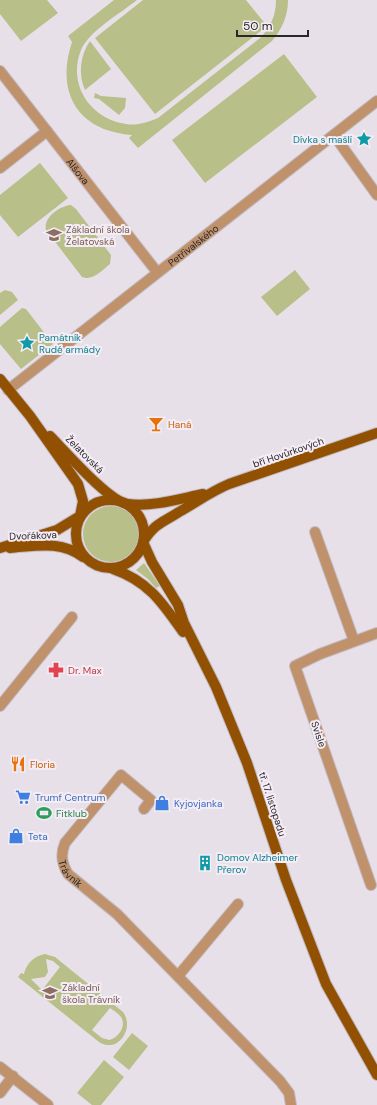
<svg xmlns="http://www.w3.org/2000/svg" width="377" height="1105" font-family="'DM Sans',sans-serif">
<style>
.green{fill:#b8bf89;fill-rule:evenodd}
.lines{fill:none;stroke-linecap:round;stroke-linejoin:round}
.minor-casing{stroke:#c2bbc3;stroke-width:12}
.major-casing{stroke:#c2bbc3;stroke-width:12}
.minor{stroke:#c0926c;stroke-width:10}
.major{stroke:#925102;stroke-width:10}
.labels{text-anchor:middle;stroke-width:4;stroke-linejoin:round;paint-order:stroke}
.culture-label{font-size:10px;fill:#0d838f;stroke:#f5edf6;text-anchor:start}
.street-label{font-size:10px;fill:#2a272a;stroke:#f5edf6}
.education-label{font-size:10px;fill:#785e54;stroke:#f5edf6;text-anchor:start}
.food-label{font-size:10px;fill:#c56008;stroke:#f5edf6;text-anchor:start}
.health-label{font-size:10px;fill:#be3a42;stroke:#f5edf6;text-anchor:start}
.shop-label{font-size:10px;fill:#366cbe;stroke:#f5edf6;text-anchor:start}
.leisure-label{font-size:10px;fill:#27864d;stroke:#f5edf6;text-anchor:start}
</style>
<rect width="100%" height="100%" fill="#e8e0e9"/>
<!-- green -->
<g class="green">
<path d="M0,0h47l11,13 -37,28 -21,-27z"/>
<path d="M114,0h23c-16,13 -48,31 -56,50 -14,35 10,69 45,74 11,2 22,-2 32,-6l102,-80c11,-11 16,-23 16,-38h12c0,16 -6,29 -16,41l-134,107 -9,-10 3,-3c-54,-4 -77,-42 -60,-93l-4,-6z"/>
<path d="M143,0h103l21,26 -112,88 -60,-76z"/>
<path d="M90,41l21,28 -26,21c-7,-15 -5,-35 5,-49z"/>
<path d="M284,54l33,43 -112,86 -33,-43z"/>
<path d="M95,93l6,3 25,2 -1,10 -6,7 -20,-16 -5,-1z"/>
<path d="M40,163l28,35 -50,39 -18,-22v-20z"/>
<path d="M71,205l5,4 35,46 -1,9c-9,7 -17,17 -28,13l-36,-47c-3,-12 13,-24 25,-25z"/>
<path d="M295,270l15,19 -33,27 -16,-19z"/>
<path d="M5,290l7,2 6,8 -18,15v-22z"/>
<path d="M22,308l4,1 27,35 -32,25 -21,-25v-17z"/>
<circle cx="111" cy="534" r="28"/>
<path d="M144,563l16,23 -4,2 -8,-9 -12,-9z"/>
<path d="M45,954l10,3 68,55c12,16 -5,42 -24,30l-81,-65 3,-4 3,1c2,-10 10,-18 21,-20zM46,959l7,2 7,6 -18,23 -11,-11 14,-2 3,-5zM110,1008c3,2 8,5 11,9 6,9 -3,21 -12,23l-7,-2 -10,-8z"/>
<path d="M132,1033l16,13 -19,24 -16,-13z"/>
<path d="M104,1060l20,17 -23,28h-9l-15,-12z"/>
</g>
<g class="lines">
<!-- minor casing -->
<g class="minor-casing">
<g id="minor">
<path id="s1" d="M0,71l157,201"/>
<path d="M334,135l43,60"/>
<path d="M0,168l47,-37"/>
<path id="s2" d="M8,390l369,-289"/>
<path d="M315,532l39,109"/>
<path d="M0,706l72,-89"/>
<path id="s3" d="M144,809l7,-9 -30,-25 -56,68c-5,12 -3,21 3,31l49,40 163,167 9,12 2,12"/>
<path d="M371,885l-76,-219 25,-12 57,-21"/>
<path d="M178,976l60,-72"/>
<path d="M0,1067l48,38"/>
<path d="M0,1093l13,-17"/>
</g>
</g>
<!-- major casing -->
<g class="major-casing">
<g id="major">
<path d="M0,379l30,37 48,68 5,17 -3,15 -23,14 -57,18"/>
<path d="M377,433l-148,51c-19,8 -32,18 -50,28 -17,11 -24,11 -36,30l9,20 26,43 6,18 32,64 31,76 39,117 40,104 51,91"/>
<path d="M50,436c15,15 59,66 78,68 25,3 51,-5 75,-10"/>
<circle cx="110" cy="534" r="34"/>
<path d="M10,548c26,-2 51,-8 73,9"/>
<path d="M113,569c35,12 49,33 70,63"/>
</g>
</g>
<!-- minor -->
<use href="#minor" class="minor"/>
<!-- major -->
<use href="#major" class="major"/>
</g>
<!-- icons -->
<defs>
<g id="sight-bare" transform="scale(1.2)"><path d="M0-6L1.8-2.2L6-1.7L2.9 1.2L3.7 5.4L0 3.3L-3.7 5.4L-2.9 1.2L-6-1.7L-1.8-2.2Z" fill="#0f9aa8" stroke="#f5edf6" stroke-width="2.5" paint-order="stroke"/></g>
<g id="school-bare" transform="scale(1.2)"><path d="M0-5L7-2L0 1L-7-2ZM-4 1L0 2.5L4 1V4Q0 6-4 4Z" fill="#8d6e63" stroke="#f5edf6" stroke-width="2.5" paint-order="stroke"/></g>
<g id="bar-bare" transform="scale(1.2)"><path d="M-6-5H6L.8 .8V4.5H3.5V6h-7V4.5H-.8V.8Z" fill="#e8710a" stroke="#f5edf6" stroke-width="2.5" paint-order="stroke"/></g>
<g id="pharmacy-bare" transform="scale(1.2)"><path d="M-2-6h4v4h4v4h-4v4h-4v-4h-4v-4h4Z" fill="#e0444e" stroke="#f5edf6" stroke-width="2.5" paint-order="stroke"/></g>
<g id="restaurant-bare" transform="scale(1.2)"><path d="M-5-6h1v4h1v-4h1v4h1v-4h1v5L-1.5 .5V6h-2V.5L-5-1ZM5-6V6H3V1.5H1.5Q1.5-4 5-6Z" fill="#e8710a" stroke="#f5edf6" stroke-width="2.5" paint-order="stroke"/></g>
<g id="supermarket-bare" transform="scale(1.2)"><path d="M-6-5.5h2.5l.6 2H6L4.5 2H-2.5L-4.4-4H-6ZM-1.5 3.2a1.3 1.3 0 1 0 .1 0ZM3 3.2a1.3 1.3 0 1 0 .1 0Z" fill="#3f7fe0" stroke="#f5edf6" stroke-width="2.5" paint-order="stroke"/></g>
<g id="shop-bare" transform="scale(1.2)"><path d="M-5-2.5h2.3a2.7 3.5 0 0 1 5.4 0H5L5.5 6h-11ZM-1.5-2.5h3a1.5 2.3 0 0 0-3 0Z" fill="#3f7fe0" stroke="#f5edf6" stroke-width="2.5" paint-order="stroke"/></g>
<g id="stadium-bare" transform="scale(1.2)"><path d="M0-5a6.5 5 0 1 0 0 10a6.5 5 0 1 0 0-10ZM-3.5-1.8h7v3.6h-7Z" fill="#2e9e5b" stroke="#f5edf6" stroke-width="2.5" paint-order="stroke"/></g>
<g id="building-bare" transform="scale(1.2)"><path d="M-4-6H4V6H1V3H-1V6H-4ZM-2.5-4.3h1.7v1.8h-1.7ZM.8-4.3h1.7v1.8H.8ZM-2.5-1h1.7V.8h-1.7ZM.8-1h1.7V.8H.8Z" fill="#0f9aa8" stroke="#f5edf6" stroke-width="2.5" paint-order="stroke"/></g>
</defs>
<g fill-rule="evenodd">
<use href="#sight-bare" x="364" y="139"/>
<use href="#school-bare" x="54" y="235"/>
<use href="#sight-bare" x="27" y="343"/>
<use href="#bar-bare" x="156" y="424"/>
<use href="#pharmacy-bare" x="56" y="670"/>
<use href="#restaurant-bare" x="18" y="764"/>
<use href="#supermarket-bare" x="23" y="797"/>
<use href="#shop-bare" x="162" y="803"/>
<use href="#stadium-bare" x="44" y="813"/>
<use href="#shop-bare" x="16" y="836"/>
<use href="#building-bare" x="205" y="863"/>
<use href="#school-bare" x="50" y="993"/>
</g>
<g class="labels">
<!-- culture labels -->
<g class="culture-label">
<text x="352" y="143" text-anchor="end">Dívka s mašlí</text>
<text x="39" y="341">Památník<tspan x="39" dy="12">Rudé armády</tspan></text>
<text x="217" y="861">Domov Alzheimer<tspan x="217" dy="12">Přerov</tspan></text>
</g>
<!-- street labels -->
<g class="street-label">
<text dy="4" stroke="none"><textPath href="#s1" startOffset="127">Alšova</textPath></text>
<text dy="4" stroke="none"><textPath href="#s2" startOffset="235">Petřivalského</textPath></text>
<text transform="translate(288 452) rotate(-19)" y="4">bří Hovůrkových</text>
<text transform="translate(85 454) rotate(45)" y="4">Želatovská</text>
<text transform="translate(33 535) rotate(-2)" y="4">Dvořákova</text>
<text transform="translate(319 734) rotate(71)" y="4">Svisle</text>
<text transform="translate(273 804) rotate(72)" y="4">tř. 17. listopadu</text>
<text dy="4" stroke="none"><textPath href="#s3" startOffset="172">Trávník</textPath></text>
</g>
<!-- education labels -->
<g class="education-label">
<text x="66" y="233">Základní škola<tspan x="66" dy="12">Želatovská</tspan></text>
<text x="62" y="991">Základní<tspan x="62" dy="12">škola Trávník</tspan></text>
</g>
<!-- food labels -->
<g class="food-label">
<text x="168" y="428">Haná</text>
<text x="30" y="768">Floria</text>
</g>
<!-- health labels -->
<g class="health-label">
<text x="68" y="674">Dr. Max</text>
</g>
<!-- shop labels -->
<g class="shop-label">
<text x="35" y="801">Trumf Centrum</text>
<text x="174" y="807">Kyjovjanka</text>
<text x="28" y="840">Teta</text>
</g>
<!-- leisure labels -->
<g class="leisure-label">
<text x="56" y="817">Fitklub</text>
</g>
</g>
<!-- scale -->
<path d="M237 30v6h71v-6" fill="none" stroke="#2a272a" stroke-width="2"/>
<text x="243" y="30" font-size="12" fill="#2a272a" stroke="#f5edf6" stroke-width="3" paint-order="stroke">50 m</text>
</svg>
